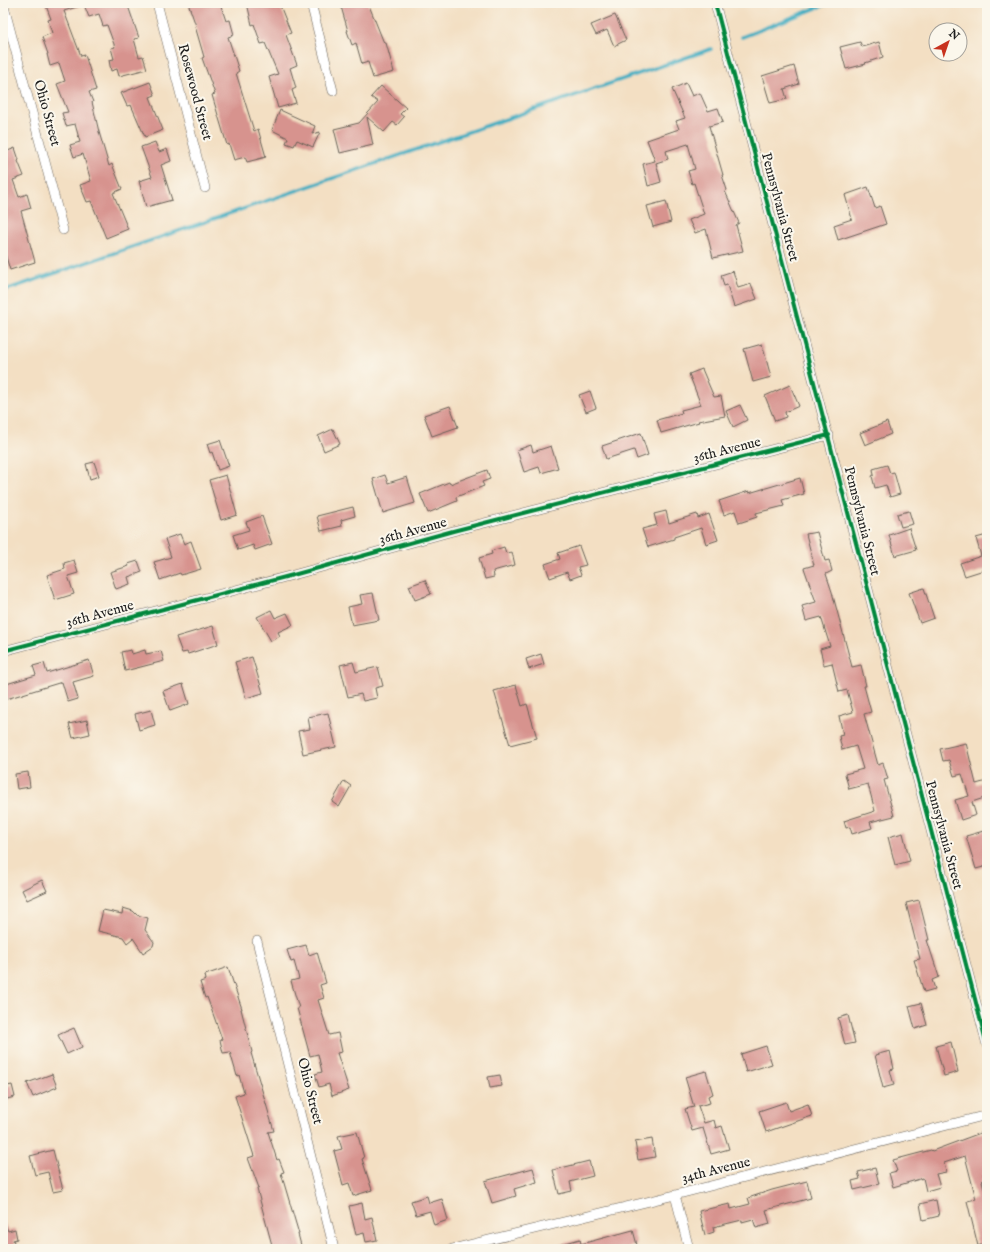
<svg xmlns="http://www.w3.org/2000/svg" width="990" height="1252" font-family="'IM FELL English',serif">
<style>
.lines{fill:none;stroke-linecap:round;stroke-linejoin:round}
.stream{stroke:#43aec2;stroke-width:3.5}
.building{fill:#d7938e}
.minor-casing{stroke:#676056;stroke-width:10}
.minor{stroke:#fff;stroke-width:9}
.cycleway-casing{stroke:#fbf7ec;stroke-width:6}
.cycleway{stroke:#00873e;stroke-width:4}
.labels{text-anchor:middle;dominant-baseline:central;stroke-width:4;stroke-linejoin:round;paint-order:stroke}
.street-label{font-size:14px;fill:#1c1c1c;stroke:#fbf7ec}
</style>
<rect width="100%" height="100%" fill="#fbf7ec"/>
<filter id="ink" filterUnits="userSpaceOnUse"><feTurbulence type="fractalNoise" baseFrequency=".025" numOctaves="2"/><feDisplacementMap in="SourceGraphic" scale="8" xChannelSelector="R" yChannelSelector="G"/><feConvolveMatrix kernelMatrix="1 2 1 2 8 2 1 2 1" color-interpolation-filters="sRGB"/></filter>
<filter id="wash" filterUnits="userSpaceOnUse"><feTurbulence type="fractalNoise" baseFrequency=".012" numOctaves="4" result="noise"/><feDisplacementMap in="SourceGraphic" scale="16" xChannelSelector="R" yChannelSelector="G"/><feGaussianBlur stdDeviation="0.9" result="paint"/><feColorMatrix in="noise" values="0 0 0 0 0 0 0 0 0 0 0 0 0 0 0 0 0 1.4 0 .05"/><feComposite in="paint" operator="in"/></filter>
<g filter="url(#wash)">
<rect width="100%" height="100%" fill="#f3dfc3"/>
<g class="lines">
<path class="stream" d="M742 37 829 3
M3 291 711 49"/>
</g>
<g id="blocks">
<path class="building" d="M45 3H82L83 5 64 11 81 56 85 55 96 90 89 92 93 102H92L99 132 109 166 112 164 122 189 113 193 128 229 106 238 91 201 87 202 80 185 91 181 83 154 74 157 70 145 80 142 75 124 66 126 62 113 68 112 57 84 65 81 59 63 50 66 47 54H48L42 37 52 33 48 20 51 19Z
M90 3H127L139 38 134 39 139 57 143 56 147 69 119 76 117 69 111 71 109 60 114 59 111 48 115 47 107 25 103 26 99 14 89 17 84 5Z
M188 3H220L226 21 230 20 234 35 228 37 239 71 236 73 254 131 258 129 266 157 247 162 245 157 234 160 229 144 227 145 212 95 215 94 202 58 204 57 195 26H196Z
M247 3H279L291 33 286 35 297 65 290 68 296 88 292 90 296 103 278 108 269 77 278 74 265 43 261 44 254 24 252 25Z
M340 3H368L384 43H386L394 72 373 78 368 62 362 64 356 43 352 45 347 31H348Z
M615 15 626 40 614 46 607 30 596 35 591 25Z
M860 42 862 47 879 42 883 57 865 63 866 64 846 69 840 47Z
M794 66 799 84 784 89 787 99 770 103 762 76Z
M150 82 155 95 150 97 163 130 145 137 131 105 127 106 121 93Z
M686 83 692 96 700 93 708 111 718 108 723 122 709 126 723 175H722L727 190 725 191 739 223 736 225 743 251 713 258 706 229 695 233 689 220 704 214 694 183 692 184 688 171 695 169 688 144 666 151 668 159 656 163 661 182 648 186 643 164 655 161 647 140 679 129 676 121 685 118 672 89Z
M381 86 406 108 400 114 404 117 397 125 393 122 384 132 367 117 373 145 340 153 334 129 359 123 378 102 371 97Z
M280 110 315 126 312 134 320 132 313 147 297 140 294 146 286 143 288 138 272 130Z
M155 142 159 152 167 149 171 161 161 165 172 200 146 207 139 181 152 177 141 147Z
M15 148 19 160 18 161 24 176 13 180 19 197 27 194 31 208 21 211 35 262 10 270 3 247V153Z
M868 187 875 208 880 206 886 224 838 240 834 225 852 219 845 195Z
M666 201 671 222 653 227 647 206Z
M733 271 738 288 751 284 757 299 734 307 727 285 724 286 721 275Z
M762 344 771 377 753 382 744 349Z
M702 369 714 397 721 396 725 416 698 421 699 422 661 433 657 420 682 413 681 410 701 405 689 374Z
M790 385 799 406 785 412 786 417 775 421 765 396Z
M590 391 596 408 586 412 579 395Z
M740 405 747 420 733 427 726 411Z
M450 406 458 427 432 436 424 415Z
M887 422 891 434 865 445 860 433Z
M333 429 340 444 324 451 318 436Z
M641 433 648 455 637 459 634 450 606 459 602 446Z
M220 440 229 466 218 470 212 452 210 453 207 444Z
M531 445 533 452 551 446 558 468 541 473 539 467 524 472 517 450Z
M94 462 99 476 90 479 86 464Z
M887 465 890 473 894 472 900 494 890 497 886 485 875 488 872 476 874 475 873 469Z
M487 470 490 479 482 482 484 486 456 497 457 501 428 513 420 494 449 482 450 484Z
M226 475 237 515 221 520 209 480Z
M385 475 388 483 407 477 415 503 383 513 373 479Z
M800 478 804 494 782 500 784 506 756 513 757 517 739 523 735 511 724 515 719 501 749 491V493Z
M353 507 355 516 341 520 342 526 321 531 317 516Z
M666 511 669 523 697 514 698 518 709 514 718 540 706 544 701 528 674 537V539L648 547 642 529 657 525 654 514Z
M909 511 913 524 901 527 897 514Z
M262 516 272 544 255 550 253 545 238 550 233 535 249 530 246 522Z
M909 528 916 550 895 556 889 535Z
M817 532 825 561 829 560 832 571 826 574 832 592 852 667 861 665 866 686H864L871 712 864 714 878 765 883 763 888 779 884 780 894 816 870 822 872 828 852 834 850 827 846 828 844 821 875 811 868 784 849 789 845 774 863 769 856 746 842 750 839 736 843 735 839 716 853 712 847 690 839 692 832 663 824 665 820 649 830 646 821 617 806 621 802 606 816 602 804 568 814 565 806 534Z
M180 534 184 544 191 541 201 569 181 575 180 573 160 580 154 562 171 557 165 539Z
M987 535V569L965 576 960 563 981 556 976 538Z
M579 546 586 565 578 567 581 575 570 579 567 572 550 578 545 564 560 559 558 553Z
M504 547 506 553 512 552 515 565 493 571 494 577 485 579 479 558 492 554 491 551Z
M74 560 78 573 68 576 74 594 55 600 47 575 65 569 64 563Z
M138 561 142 572 128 577 130 584 116 589 110 572 129 566 128 564Z
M425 580 431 594 415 600 409 586Z
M924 588 934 618 920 623 909 593Z
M373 593 379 620 352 625 348 607 362 604 360 595Z
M271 610 275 618 287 613 293 625 278 632 280 636 271 641 257 617Z
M213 626 218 644 188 654 187 652 182 653 176 637Z
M131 650 132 654 145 650 146 654 161 651 164 661 125 671 121 652Z
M541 654 544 664 529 669 526 659Z
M252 657 263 693 246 698 235 662Z
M89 660 94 676 73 682 78 699 68 702 62 682 3 700V685L36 675 33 666 44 663 47 673Z
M353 662 356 672 378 667 383 686 375 688 377 698 363 701 361 694 348 697 340 665Z
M183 684 189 704 170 711 163 691Z
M516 685 522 706 527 704 537 738 510 745 494 691Z
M151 710 155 725 139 730 135 714Z
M328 713 336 747 303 754 298 731 310 729 308 717Z
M87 720 90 734 73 738 69 724Z
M966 743 976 784 987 781V797L972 802 976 815 961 820 955 800 969 796 962 774 954 776 949 760 943 761 940 749Z
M28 772 30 787 17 789 15 774Z
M344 781 351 786 339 807 332 802Z
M987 830V866L976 869 966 836Z
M903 833 910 861 895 865 888 837Z
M42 880 47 891 27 900 22 890Z
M919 900 929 940H927L939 977 932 980 935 989 924 992 914 960 920 959 906 903Z
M123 908 133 911 137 915 148 918 145 930 154 942 153 946 143 953 133 938 127 943 123 937 98 931 103 910 122 914Z
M306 945 309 955 317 952 326 983 320 985 324 998 318 1000 329 1035 338 1033 342 1052 337 1053 349 1090 332 1096 329 1084 319 1087 315 1074 322 1072 318 1054 310 1056 297 1008H299L291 981 299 979 294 961 291 962 287 950Z
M228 967 242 1009H241L252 1052 251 1053 274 1131 268 1132 277 1160 279 1159 284 1172 281 1173 299 1234H298L302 1249H273L257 1189 259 1188 248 1158 254 1156 235 1096 244 1093 239 1075 237 1076 230 1052 223 1053 220 1040 222 1039 207 997 205 998 200 982 206 980 205 975Z
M921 1003 927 1025 915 1029 909 1006Z
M848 1015 855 1043 845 1045 838 1018Z
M74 1028 82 1047 67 1054 58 1035Z
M951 1042 958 1072 944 1076 936 1046Z
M766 1046 772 1064 746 1072 741 1054Z
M890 1051 894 1069 890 1070 894 1085 883 1088 875 1055Z
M706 1071 713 1094 708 1096 710 1103 698 1106 704 1123 714 1120 716 1128 722 1126 729 1149 711 1154 703 1128 692 1131 685 1109 694 1107 685 1077Z
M52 1074 57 1087 33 1097 27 1083Z
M500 1075 502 1086 490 1088 488 1077Z
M12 1085 15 1097 3 1100V1087Z
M786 1102 789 1111 808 1104 812 1116 766 1132 759 1111Z
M357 1132 364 1158 362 1159 372 1190 353 1196 349 1183 343 1185 334 1151 342 1149 338 1136Z
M983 1132 987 1142V1172L983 1173 985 1180 982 1181 987 1199V1234L984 1235 987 1243 978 1246 967 1201 976 1199 965 1156 944 1163 946 1172 936 1174 940 1187 926 1191 923 1178 893 1187 889 1173 897 1171 893 1160 931 1150 932 1151Z
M652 1139 655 1157 638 1160 635 1142Z
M53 1150 63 1190 53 1192 48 1172 35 1175 30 1156Z
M589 1161 593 1176 570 1182 572 1191 559 1194 553 1170Z
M533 1168 537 1182 514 1189 516 1196 492 1203 485 1181Z
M875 1168 879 1184 854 1190 852 1181 860 1179 858 1172Z
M807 1181 811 1198 766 1210 770 1224 756 1228 753 1219 742 1222V1220L713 1227 714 1232 705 1235 699 1211 730 1204 731 1209 750 1204 748 1198 772 1190Z
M427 1196 429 1203 442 1199 448 1220 434 1225 430 1211 416 1215 411 1201Z
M936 1200 939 1216 923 1220 920 1204Z
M362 1203 365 1219 372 1217 377 1240 366 1242 364 1233 356 1235 349 1206Z
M3 1220 8 1231 15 1229 17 1239 13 1240 17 1249H5L3 1246Z
M633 1230 637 1245 622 1249H556L555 1246 580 1239 581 1244Z"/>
</g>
</g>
<g filter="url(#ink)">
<use href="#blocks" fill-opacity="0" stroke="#676056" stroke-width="1"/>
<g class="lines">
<defs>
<path id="minor" d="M3 3 63 230
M157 3 205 188
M311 3 333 91
M715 3 987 1045
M3 651 293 575 453 531 829 435
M257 941 334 1249
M675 1195 689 1249
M452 1249 675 1195 987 1115"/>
</defs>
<use href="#minor" class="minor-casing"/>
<use href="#minor" class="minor"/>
<defs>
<path id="cycleway" d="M715 3 987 1045
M3 651 293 575 453 531 829 435"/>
</defs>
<use href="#cycleway" class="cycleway-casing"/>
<use href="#cycleway" class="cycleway"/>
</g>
</g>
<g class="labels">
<g class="street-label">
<text transform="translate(195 92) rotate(75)">Rosewood Street</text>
<text transform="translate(47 113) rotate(75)">Ohio Street</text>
<text transform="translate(780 207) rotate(75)">Pennsylvania Street</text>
<text transform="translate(727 450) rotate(-14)">36th Avenue</text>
<text transform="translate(862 521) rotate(76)">Pennsylvania Street</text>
<text transform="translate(413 531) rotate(-15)">36th Avenue</text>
<text transform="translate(100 614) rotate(-15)">36th Avenue</text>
<text transform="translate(944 835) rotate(75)">Pennsylvania Street</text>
<text transform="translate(310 1091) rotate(76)">Ohio Street</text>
<text transform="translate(716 1170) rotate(-14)">34th Avenue</text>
</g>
</g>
<rect width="990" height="1252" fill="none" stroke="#fbf7ec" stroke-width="16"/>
<g transform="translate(948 42) rotate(40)"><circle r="19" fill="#fbf7ec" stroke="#a29f99"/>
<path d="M0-3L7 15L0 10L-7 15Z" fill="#c8321e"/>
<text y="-6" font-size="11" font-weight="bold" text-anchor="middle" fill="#1c1c1c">N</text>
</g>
</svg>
